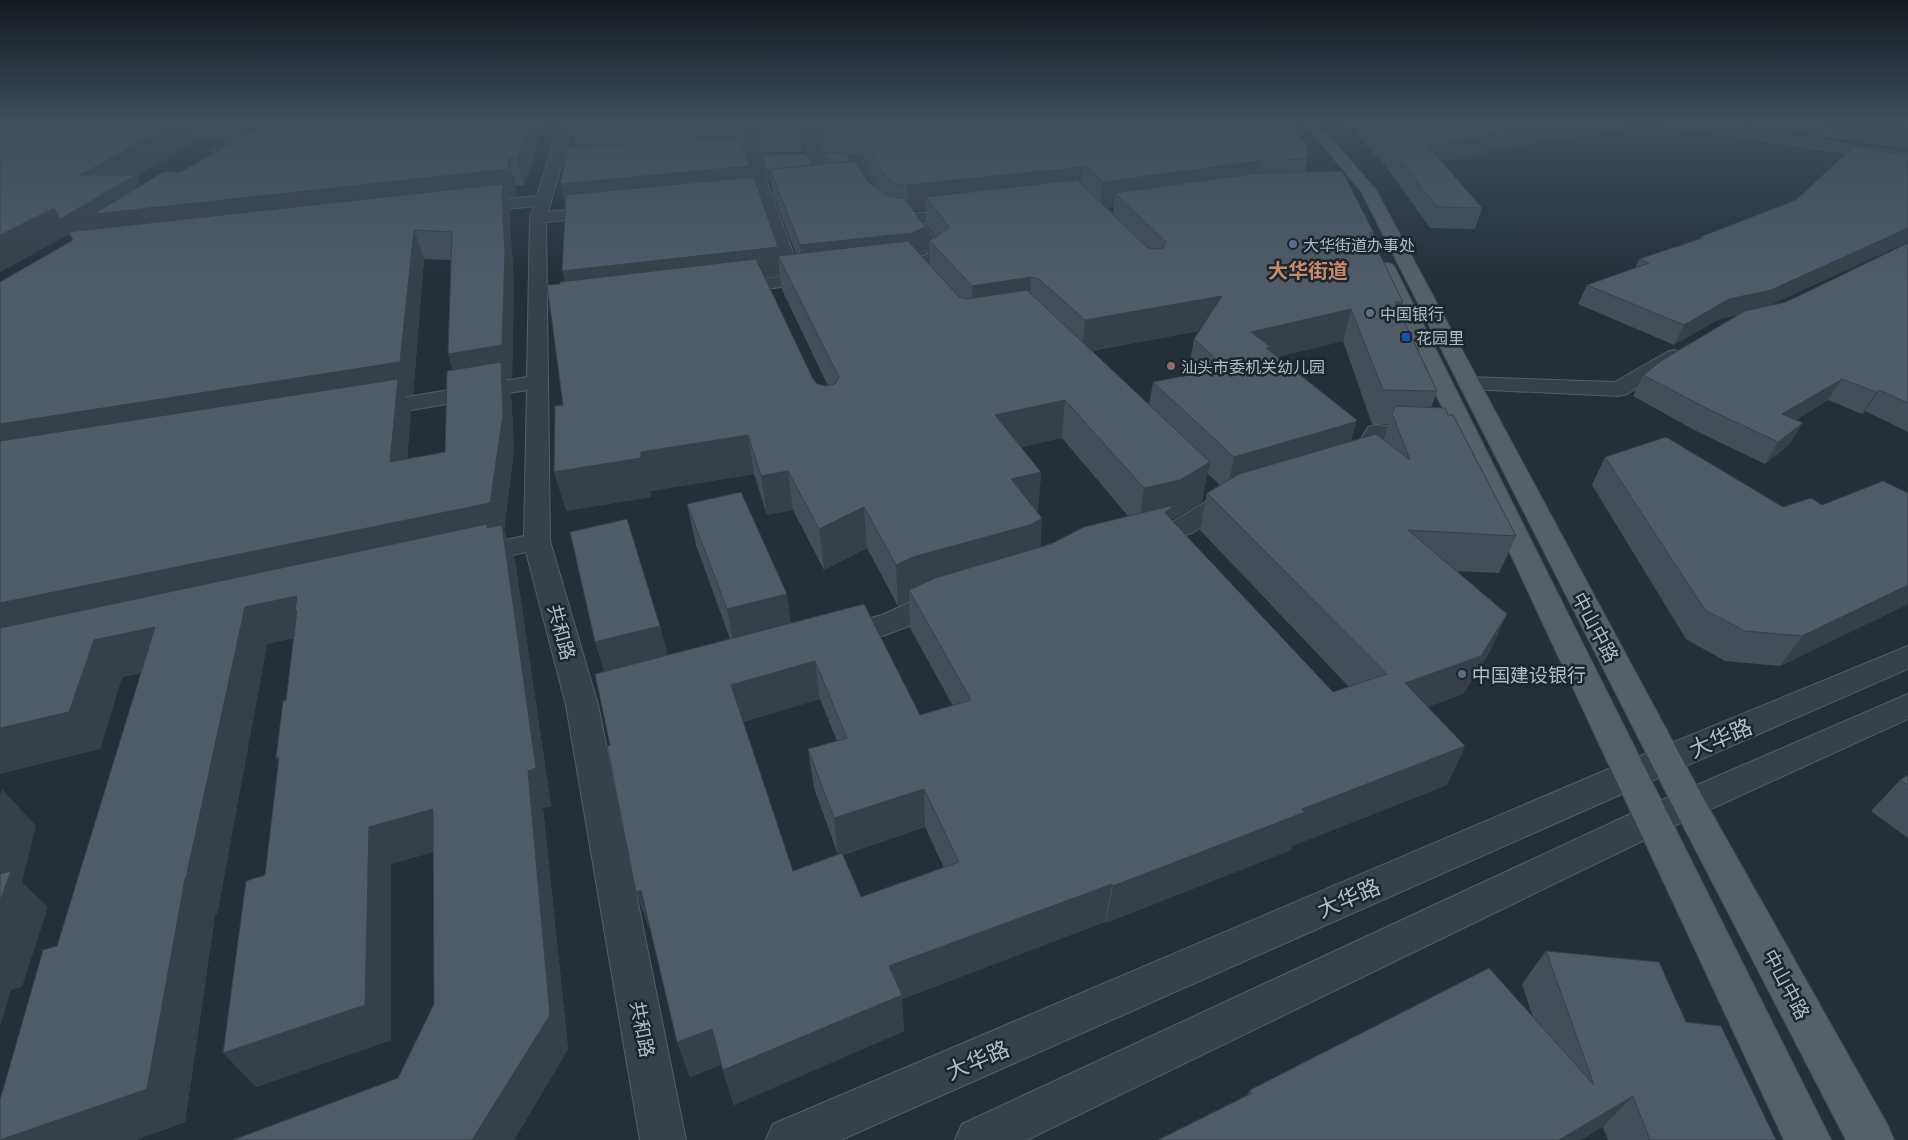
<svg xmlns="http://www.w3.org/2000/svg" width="1908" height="1140" font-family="'Exo 2','Noto Sans SC',sans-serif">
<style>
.green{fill:#293d3b}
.water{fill:#394d5e}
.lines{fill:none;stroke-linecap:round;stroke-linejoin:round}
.minor-casing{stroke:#555e66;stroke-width:2}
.major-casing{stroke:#444c55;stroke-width:2}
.minor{fill:#374149;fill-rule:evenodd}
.major{fill:#556069;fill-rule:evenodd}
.wall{fill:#444e59;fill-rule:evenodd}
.shaded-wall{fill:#374048}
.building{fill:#4f5b67;stroke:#374048;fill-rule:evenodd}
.service-dot{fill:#5c6f8a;stroke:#1d252d;stroke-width:2}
.transit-dot{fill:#1a4fb4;stroke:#1d252d;stroke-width:2}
.education-dot{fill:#8d6e63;stroke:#1d252d;stroke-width:2}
.labels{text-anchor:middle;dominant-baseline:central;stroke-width:5;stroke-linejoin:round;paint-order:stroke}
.far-poi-label{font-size:16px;fill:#b2bcc5;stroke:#1d252d;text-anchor:start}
.street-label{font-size:19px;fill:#b2bcc5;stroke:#1d252d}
.poi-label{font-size:19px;fill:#b2bcc5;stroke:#1d252d;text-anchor:start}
.far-district-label{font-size:20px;font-weight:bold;fill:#c98869;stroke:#1d252d}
.near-street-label{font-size:22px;fill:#b2bcc5;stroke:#1d252d}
</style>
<rect width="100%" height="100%" fill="#242f38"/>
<path class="green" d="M1768 122H1908V137L1784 125Z"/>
<path class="water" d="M1729 122H1768L1908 137V149Z"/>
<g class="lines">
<defs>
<path id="minor" d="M257 122H273L223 155H213L211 152 213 149Z
M560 122H574L548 212 602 206 608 208 610 211 608 214 602 216 546 222 550 541 598 705 686 1140H640L566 705 526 552 473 564 463 561 459 555 463 549 524 536 527 390 371 417 363 415 360 410 363 405 371 403 527 377 530 218 534 206 471 213 465 211 463 208 465 205 471 203 537 196Z
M754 122H768L759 155 806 154 812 122H826L821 154H858L881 197 894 211 912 214 962 208 968 210 970 213 968 216 923 223 947 256C940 266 921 273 909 270L906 266 909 262 928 254 907 223C899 223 890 222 884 218 867 209 854 178 848 161L823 162 828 174 826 177H816L808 163 760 164 801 274 818 272 824 273 827 277 824 281 818 282 729 294 722 292 720 288 722 284 783 276 744 160Z
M1664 122H1697L1908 154V162L1671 126Z
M1674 350 1681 352 1684 356 1681 360 1627 394 1619 396 1469 389 1461 388 1458 383 1461 378 1469 377 1615 382 1667 352Z
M1376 425 1430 429 1434 434 1430 439 1422 441 1384 439C1375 457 1365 475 1343 469L1340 464 1355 450 1368 427Z
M1237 490 1246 493 1250 498 1246 503 1230 508 1192 533 1144 545 1135 543 1131 537 1135 531 1174 521 1212 498Z
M944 592 954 594 958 601 954 608C923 618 861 652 831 643L826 636 831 629 882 615 915 600Z
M1908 646V669L1642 785 841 1140H766L773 1124 1618 765Z
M1908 694V719L1665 830 1027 1140H955L962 1124 1639 810Z"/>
<path id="major" d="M1303 122H1317L1376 190 1701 794 1887 1124 1894 1140H1846L1677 814 1361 191Z
M1386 263 1392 264 1395 268 1831 1140H1784L1377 268 1380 264Z"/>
</defs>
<use href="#minor" class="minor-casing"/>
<use href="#major" class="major-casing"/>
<use href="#minor" class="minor"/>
<use href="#major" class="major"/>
</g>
<path class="wall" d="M0 122H246L250 132 546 122 524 185H516L515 197 507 198 511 211 510 225 514 283 512 378 506 379 511 395 514 449 504 531 515 561 551 806 543 808 568 1049 514 1140H233L398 1078 434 1004 433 852 391 864V1040L256 1087 265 875 279 761 276 758 286 700 294 638 267 644 217 915H215L185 1122 135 1140H0L57 946 141 673 122 677 100 749 72 240 69 234 0 272ZM237 139 181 172 141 185 137 176 197 140ZM424 259 451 260 448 354 453 370 445 452 407 459 411 412 405 396 413 395Z
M753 122 746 148H743L751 177 778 247 779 256 796 254 773 194 771 181H768L763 166 761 155 813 165 826 164 825 153 831 152H823L821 128 931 127H942L940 122H1287L1307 159 1305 172 1374 233 1372 239 1403 302 1400 312 1437 391 1431 408 1448 415 1516 536 1499 573 1456 571 1507 614 1490 651 1463 694 1428 707 1465 746 1447 785 1292 846 1291 850 1106 923 1105 922 902 999 904 1031 734 1105 721 1065 690 1077 677 1042 650 929H649L610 745 605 672 595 642 660 626 667 655 730 639 696 545 687 504 791 623 920 715 953 706 910 628 909 601 898 606 867 548 824 570 793 510 767 515 754 474 650 491 651 497 566 511 560 284 565 281 566 206 574 147 570 133ZM846 153H860L879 190 868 182 850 161ZM1113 207V214L1107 208ZM926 210V224L936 238 929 240V265L921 255 925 253 914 211ZM780 276 782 290 828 386H826L817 384 813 379 764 277ZM1199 331 1194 339 1188 372 1191 375 1153 382 1149 405 1091 351ZM1343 341 1372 424H1388L1384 439 1351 441 1277 357ZM1062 438 1128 516 1040 547 1037 511H1038L1041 472 1021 447ZM1207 473 1220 485 1207 493 1200 530 1349 687 1333 692 1171 520 1202 502ZM820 699 837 741 808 749 814 788 838 855 793 871 743 722ZM925 827 944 868 861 897 843 855Z
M811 122 804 152 761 153 759 129Z
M1345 122H1627L1623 130 1483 151 1482 155 1441 161 1482 208 1475 229 1430 228 1387 168Z
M1796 200 1772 305 1786 302 1908 243V432L1865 411 1862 414 1828 400 1796 420 1789 445 1765 464 1696 431 1633 396 1643 375 1738 315 1719 319 1674 345 1578 304 1587 285 1635 268 1639 259 1698 239 1700 237Z
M1605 457 1783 507 1822 505 1908 493V604L1780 666 1725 661 1686 639 1592 485Z
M1908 775V838L1871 811 1900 780Z
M1546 951 1686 1022 1776 1140H1608L1603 1127 1247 1095 1250 1090 1533 1017 1522 984Z"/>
<path class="shaded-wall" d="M178 122H188L197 140 137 176 149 200 508 158 516 185 515 197 507 198 511 211 510 225 514 283 512 378 506 379 511 395 514 449 504 531 515 561 551 806 543 808 568 1049 514 1140H472L491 541 0 646V603L490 503 459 387 448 354 502 198 76 246 60 219 80 175Z
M238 122H246L251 135 245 139Z
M531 122H546L524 185 517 158Z
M743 122H753L746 148 742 124Z
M803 122H811L804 152 802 128Z
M1562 122H1627L1623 130 1483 151 1482 155 1423 164 1428 146 1482 134Z
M1258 161 1253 187 1115 193 1113 207 1101 209 1103 182Z
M749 166 752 190 566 208 560 184Z
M1082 167 1080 193 926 197V210L908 212 907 185Z
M770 169 771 181H768L767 170Z
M54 208 69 234 0 272V235Z
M925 227V253L912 259 802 272 800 245Z
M1908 228V242L1760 310 1719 319 1674 345 1684 325 1729 299Z
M414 230 424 259 413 395 405 396 411 412 404 497 0 463V424Z
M778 247 780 260 778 256 780 276 570 300 562 271Z
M1031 277 1030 307 972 317V286Z
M1222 296 1216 328 1082 352 1085 320Z
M1351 309 1343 341 1268 359 1251 332Z
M1842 379 1828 400 1769 436 1782 414Z
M1879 390 1865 411 1862 414 1876 392Z
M1065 400 1062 438 994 453 995 415Z
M1357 420 1347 454 1227 492 1234 457Z
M1803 423 1789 445 1765 464 1778 442Z
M748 435 754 474 650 491 651 497 566 511 554 472 641 452Z
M1210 462 1202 502 1173 519 1138 528 1144 488Z
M788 471 793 510 767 515 761 476Z
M1041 472 1038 511 1009 518 1011 479Z
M864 507 867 548 824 570 819 529Z
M1042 518 1040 559 909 590V601L898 606 896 565 913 557Z
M1908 585V604L1780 666 1802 636Z
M787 594 793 636 735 651 727 609Z
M297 596 308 635 267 644 217 915H215L185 1122 135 1140H1L245 607Z
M1507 614 1490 651 1463 694 1389 721 1405 683Z
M660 626 671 668 608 684 595 642Z
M155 627 180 664 122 677 100 749 0 774V728L94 640Z
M815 661 820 699 739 723 731 685Z
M1465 746 1447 785 1292 846 1291 850 1106 923 1113 886 1302 809Z
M2 789 36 826 22 882 48 907 22 987 11 990 0 1027V796Z
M924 789 925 827 838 856 834 818Z
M433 809 453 846 391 864V1040L256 1087 223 1053 369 827Z
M1112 884 1105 922 902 999 904 1031 734 1105 723 1070 889 966Z
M641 890 654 927 649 929 636 892Z
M712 1029 723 1064 690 1077 677 1042Z
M1633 1096 1603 1127 1581 1140H1559Z"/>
<path class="building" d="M0 122H178L80 175H136L60 219 54 208 0 235Z
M267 122H531L517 158H508V169L94 214 163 172H181Z
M573 122H743L742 124 570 133Z
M760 122H803L802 128 759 129Z
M822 122H930L931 127H943L946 124V122H1287L1308 147 1307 159 1258 161 1103 182 1090 169 1082 167 907 185 896 184 884 174 858 128H821Z
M1365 122H1562L1482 134 1488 136 1428 146 1482 208 1437 207 1392 149Z
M740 138 749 166 560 184 568 147Z
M1853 147 1908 155V228L1771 290 1729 299 1684 325 1587 285 1649 263 1639 259 1703 238 1700 237 1796 200Z
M846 152 850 161 829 163 825 153Z
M806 154 813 165 767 170 761 155Z
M855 161 868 182 887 195 905 199 925 227 912 233 800 245 770 169Z
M1342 171 1374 233 1369 232 1403 302H1395L1437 391 1383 390 1351 309 1251 332 1271 347 1266 348 1357 420 1355 422 1234 457 1153 382 1226 368 1194 339 1222 296 1085 320 1039 279 1031 277 972 286 929 240 935 238 949 227 926 197 1077 180 1148 248 1156 249 1163 248 1166 242 1115 193 1258 173Z
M754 177 778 247 562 271 566 195Z
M503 184 502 197 505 253 502 345 448 354 452 232 414 230 400 362 0 424V282L73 240 68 232Z
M908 241 959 297 967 299 1027 290 1210 462 1180 480 1144 488 1065 400 995 415 1041 472 1011 479 1042 518 1030 525 913 557 896 565 864 507 819 529 788 471 761 476 748 435 641 452V458L554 472 555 406 563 405 547 285 560 284V282L756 259 813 379 817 384 826 386 835 384 839 377 778 256Z
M1908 243V403L1879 390 1876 392 1842 379 1782 414 1803 423 1778 442 1708 409 1643 375 1664 359 1745 311 1786 302Z
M501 362 503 415 490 503 0 603V441L398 379 390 462 445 452 447 371Z
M1396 406 1445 408 1448 415H1453L1516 536 1408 530 1507 614 1481 656 1405 683 1465 746 1302 809 1305 812 1113 886 1112 884 889 966 902 995 723 1070 712 1029 677 1042 641 890 636 892 607 746 610 745 595 674 864 604 920 715 971 700 909 590 935 578 1051 544 1084 527 1174 505 1165 513 1333 692 1387 674 1207 493 1239 474 1376 434 1410 460 1392 413ZM815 661 847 738 808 749 834 818 924 789 959 862 861 897 842 853 793 871 731 685Z
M1666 437 1783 507 1811 498 1822 505 1883 481 1908 493V585L1802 636 1745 631 1705 610 1605 457Z
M741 492 787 594 727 609 687 504Z
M627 519 660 626 595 642 570 532Z
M487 524V528L502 525 536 768 528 771 550 1015 472 1140H233L398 1078 434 1004 433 809 369 827 365 1005 223 1053 246 881 265 875 279 757 276 758 283 701 286 700 297 610H295L297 596 245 607 186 878 185 879 147 1089 0 1140V1100L43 950 57 946 155 627 94 640 69 712 0 728V628Z
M1908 775V785L1900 780Z
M11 871 0 901V874Z
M1546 951 1659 962 1686 1022 1721 1026 1776 1140H1650L1633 1096 1559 1140H1158L1252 1093 1250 1090 1489 968 1594 1085Z"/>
<linearGradient id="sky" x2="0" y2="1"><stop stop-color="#141a1f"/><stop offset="0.43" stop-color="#3f4d5e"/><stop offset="1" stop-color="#3f4d5e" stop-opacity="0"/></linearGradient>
<rect width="1908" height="282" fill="url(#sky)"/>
<g class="service-dot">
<circle cx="1293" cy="244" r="5"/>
<circle cx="1370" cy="313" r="5"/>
<circle cx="1462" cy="674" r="5"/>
</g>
<rect class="transit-dot" x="1401" y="332" width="10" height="10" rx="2.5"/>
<circle class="education-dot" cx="1171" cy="366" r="5"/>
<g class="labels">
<g class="far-poi-label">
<text x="1303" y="244">大华街道办事处</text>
<text x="1380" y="313">中国银行</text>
<text x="1416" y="337">花园里</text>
<text x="1181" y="366">汕头市委机关幼儿园</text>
</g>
<g class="street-label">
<text transform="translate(1596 627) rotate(62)">中山中路</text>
<text transform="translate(562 632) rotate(75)">共和路</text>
<text transform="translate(1787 984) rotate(62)">中山中路</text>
<text transform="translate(643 1029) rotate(79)">共和路</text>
</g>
<g class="poi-label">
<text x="1472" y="674">中国建设银行</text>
</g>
<g class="far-district-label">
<text x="1308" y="270">大华街道</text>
</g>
<g class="near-street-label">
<text transform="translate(1720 737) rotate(-23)">大华路</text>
<text transform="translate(1348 897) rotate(-23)">大华路</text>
<text transform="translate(977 1059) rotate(-23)">大华路</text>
</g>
</g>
</svg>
